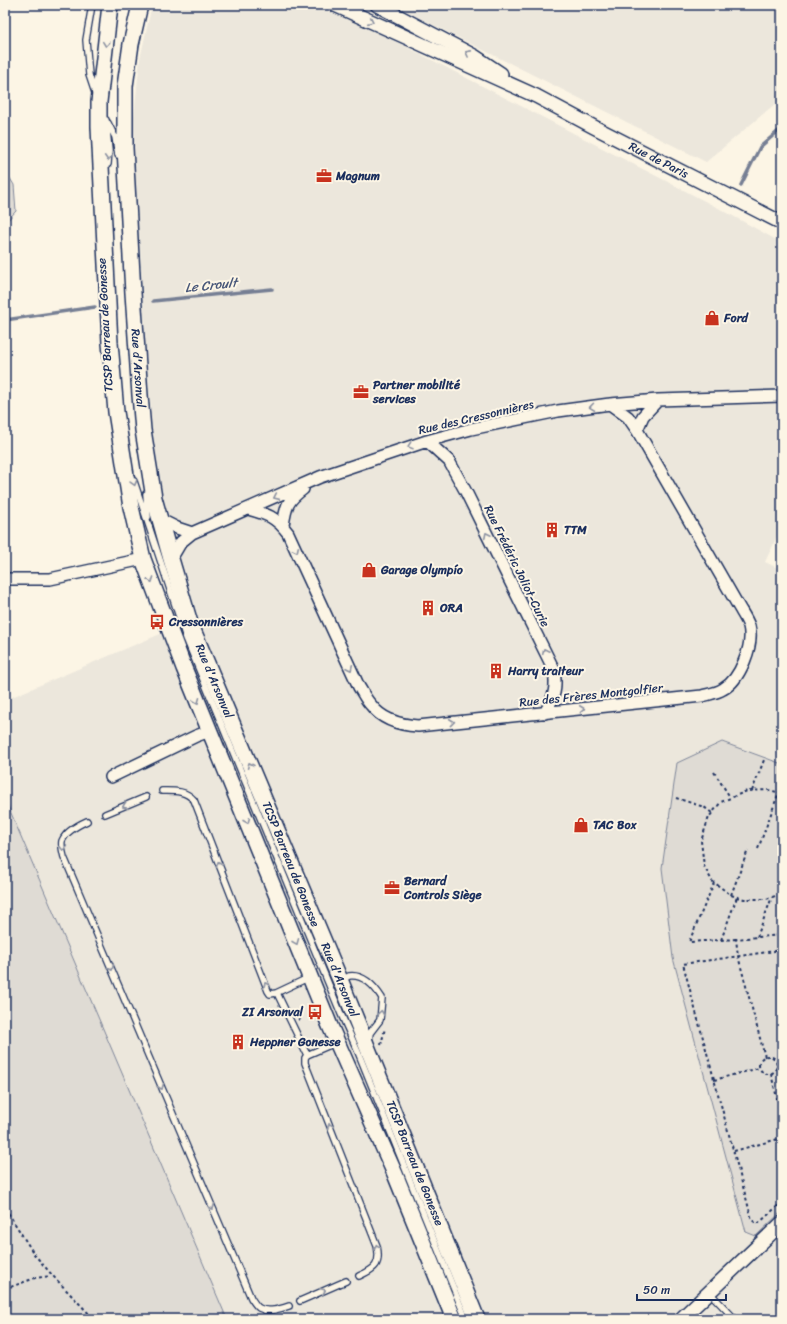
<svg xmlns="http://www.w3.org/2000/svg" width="787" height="1324" font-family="Sriracha,sans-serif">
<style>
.built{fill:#ece7dc}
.green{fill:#dfdbd4;stroke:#7d8599}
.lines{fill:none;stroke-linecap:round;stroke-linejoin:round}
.stream{stroke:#767f94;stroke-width:3.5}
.service-casing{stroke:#1b2f5e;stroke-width:8}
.minor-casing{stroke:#1b2f5e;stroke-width:14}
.tertiary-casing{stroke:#1b2f5e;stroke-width:16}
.secondary-casing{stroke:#1b2f5e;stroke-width:18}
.path{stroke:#1b2f5e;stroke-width:2;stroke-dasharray:3 3;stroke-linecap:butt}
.service{stroke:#fcf5e5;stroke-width:5.5}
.minor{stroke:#fcf5e5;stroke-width:11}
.tertiary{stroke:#fcf5e5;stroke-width:13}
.secondary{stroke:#fcf5e5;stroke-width:15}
.oneway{stroke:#8c92a2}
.labels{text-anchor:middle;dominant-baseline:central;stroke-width:4;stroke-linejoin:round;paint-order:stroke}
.street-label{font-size:12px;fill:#1b2f5e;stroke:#fcf5e5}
.poi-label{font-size:12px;font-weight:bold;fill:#1b2f5e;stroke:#fcf5e5;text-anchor:start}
.water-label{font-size:13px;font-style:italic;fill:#485779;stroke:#fcf5e5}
</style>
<rect width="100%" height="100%" fill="#fcf5e5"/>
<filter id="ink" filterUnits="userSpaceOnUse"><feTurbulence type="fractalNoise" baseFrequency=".025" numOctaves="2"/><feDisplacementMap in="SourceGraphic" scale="8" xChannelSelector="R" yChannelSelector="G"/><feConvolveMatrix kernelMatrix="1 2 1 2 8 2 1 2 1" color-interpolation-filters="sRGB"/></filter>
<g filter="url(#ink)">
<path class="built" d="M152 5H315L395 41 722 210 782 243V526L765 562 782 570V764L722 742 756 1236 782 1211V1319H227L5 799V700L198 618 162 493 151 424 132 163 134 116 140 59Z
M394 5H782V98L706 162Z"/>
<path class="green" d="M5 170 14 185 16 211 5 223Z
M722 742 782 764V1211L756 1236 746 1232 673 958 662 868 677 763Z
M5 799 206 1270 227 1319H5Z"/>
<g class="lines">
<path class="stream" d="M741 185 760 147 782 128
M153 301 272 289
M5 320 95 307"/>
<defs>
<path id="service" d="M92 5 86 40 89 75 95 93
M106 120 109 151 108 164
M108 123 115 137 118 155
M134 481 186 638 341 1014 358 1052 466 1319
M146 494 148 517
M162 791C174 791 185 790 194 800L268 991 270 994 276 993 310 977
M105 814 146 797
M87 821C78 825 66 831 62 841 61 846 63 853 64 857L251 1298C253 1301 256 1306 259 1308 268 1313 280 1309 289 1306
M341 981C343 980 347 977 349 976 364 974 375 987 382 998L380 1020 370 1033 369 1040
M277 993 307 1055
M337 1042 307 1055 305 1058V1063L377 1246C381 1265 375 1269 359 1276
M709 1292 735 1319
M300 1301 346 1281"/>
<path id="minor" d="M610 404 628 417 637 430
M427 441 449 461 466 492 554 670C557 689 554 697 545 713
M248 509C267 514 276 517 288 533L359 687C363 693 366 700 371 705 382 720 401 725 418 726L702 696C709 694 717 693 723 689 740 680 754 645 749 626 747 620 743 614 740 609L637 430 643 416 658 400
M161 520 177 528 192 533
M283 525C286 506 287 501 303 489
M171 559 181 542 192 533 320 477 427 441 471 429 558 411 610 404 658 400 782 396
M5 579H50L143 559
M111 777 196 736 210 731"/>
<g id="tertiary">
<path id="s1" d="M335 5 536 96 594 127 782 223"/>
<path d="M377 5 474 56 501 74"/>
<path d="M681 1319 782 1223"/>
</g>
<g id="secondary">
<path d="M110 5 99 102V127L110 343 116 412 131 507 143 559 184 668 330 1026 395 1174 454 1319"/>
<path id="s2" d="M140 5 131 44 125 86V148L133 293 140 395 143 430 154 498 171 559 190 623 341 982 477 1319"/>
</g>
</defs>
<use href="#service" class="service-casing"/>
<use href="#minor" class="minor-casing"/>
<use href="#tertiary" class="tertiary-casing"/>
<use href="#secondary" class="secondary-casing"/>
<path class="path" d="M714 772 730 797
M752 791 764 760
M782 793 768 790 747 791 721 802 709 817 701 841 704 866 712 881 731 895 744 899H766L782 894
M676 798 704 807 712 813
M758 849 779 792
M714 883 689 942 736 939
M731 895 748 850
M757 937 772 897
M721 940 737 897
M782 950 683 964 752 1220 756 1223H759L782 1202
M298 1020 303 1018
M381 1045 385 1028
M759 1065a9 9 0 1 1 18 0a9 9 0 1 1-18 0Z
M765 1057 738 956 736 939 782 935
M777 1064 782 1063
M771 1074 782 1118
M714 1080 759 1068
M734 1151 782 1138
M5 1208 34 1254 52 1275 94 1319
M5 1289 35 1278 51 1276"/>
<use href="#service" class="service"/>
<use href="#minor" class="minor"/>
<use href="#tertiary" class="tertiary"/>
<use href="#secondary" class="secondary"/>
</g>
<defs><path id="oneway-chevron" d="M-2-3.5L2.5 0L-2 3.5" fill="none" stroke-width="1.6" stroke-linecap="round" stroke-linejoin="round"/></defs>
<g class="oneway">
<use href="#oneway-chevron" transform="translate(371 21) rotate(24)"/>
<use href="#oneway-chevron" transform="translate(106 44) rotate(96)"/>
<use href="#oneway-chevron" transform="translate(468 53) rotate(-152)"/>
<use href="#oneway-chevron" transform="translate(108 158) rotate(93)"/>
<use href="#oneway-chevron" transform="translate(592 407) rotate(172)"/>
<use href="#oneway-chevron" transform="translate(410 446) rotate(161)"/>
<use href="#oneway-chevron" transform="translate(134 483) rotate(74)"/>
<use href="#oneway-chevron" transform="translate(276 497) rotate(156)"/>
<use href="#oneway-chevron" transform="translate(487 535) rotate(-116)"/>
<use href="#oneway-chevron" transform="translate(296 550) rotate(65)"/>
<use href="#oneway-chevron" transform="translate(151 580) rotate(70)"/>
<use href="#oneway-chevron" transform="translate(545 651) rotate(-116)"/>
<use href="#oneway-chevron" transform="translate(350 668) rotate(65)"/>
<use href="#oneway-chevron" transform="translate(197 701) rotate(68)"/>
<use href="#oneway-chevron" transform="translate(582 709) rotate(-6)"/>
<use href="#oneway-chevron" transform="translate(452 722) rotate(-6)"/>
<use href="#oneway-chevron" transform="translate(250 765) rotate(-113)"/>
<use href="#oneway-chevron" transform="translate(125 806) rotate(158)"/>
<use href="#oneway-chevron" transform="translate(247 821) rotate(68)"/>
<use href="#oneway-chevron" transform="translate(63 848) rotate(89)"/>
<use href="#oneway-chevron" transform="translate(219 864) rotate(-111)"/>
<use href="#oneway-chevron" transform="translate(296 942) rotate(68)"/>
<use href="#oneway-chevron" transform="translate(111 968) rotate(67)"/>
<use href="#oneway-chevron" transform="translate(266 985) rotate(-113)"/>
<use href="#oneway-chevron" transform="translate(381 1013) rotate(-81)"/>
<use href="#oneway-chevron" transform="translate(161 1087) rotate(67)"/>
<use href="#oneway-chevron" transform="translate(330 1126) rotate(-111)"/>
<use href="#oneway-chevron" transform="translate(212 1207) rotate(67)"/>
<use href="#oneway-chevron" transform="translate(377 1247) rotate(-107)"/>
<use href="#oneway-chevron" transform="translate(323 1291) rotate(-23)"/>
</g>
</g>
<defs>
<symbol id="office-bare" viewBox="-9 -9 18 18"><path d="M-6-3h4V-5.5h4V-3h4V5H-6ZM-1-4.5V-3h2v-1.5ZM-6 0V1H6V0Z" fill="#c8321e" stroke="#fcf5e5" stroke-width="2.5" paint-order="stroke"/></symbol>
<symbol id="shop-bare" viewBox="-9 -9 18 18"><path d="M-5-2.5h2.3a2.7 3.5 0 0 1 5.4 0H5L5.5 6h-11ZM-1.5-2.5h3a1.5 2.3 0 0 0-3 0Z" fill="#c8321e" stroke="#fcf5e5" stroke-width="2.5" paint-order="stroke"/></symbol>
<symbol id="building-bare" viewBox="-9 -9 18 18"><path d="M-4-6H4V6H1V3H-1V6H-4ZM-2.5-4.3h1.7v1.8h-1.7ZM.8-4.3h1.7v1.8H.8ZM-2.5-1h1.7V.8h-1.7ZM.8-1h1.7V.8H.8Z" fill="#c8321e" stroke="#fcf5e5" stroke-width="2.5" paint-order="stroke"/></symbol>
<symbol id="bus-bare" viewBox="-9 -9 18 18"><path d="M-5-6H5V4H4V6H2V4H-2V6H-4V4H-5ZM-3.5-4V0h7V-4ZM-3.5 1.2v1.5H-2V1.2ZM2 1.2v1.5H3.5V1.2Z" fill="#c8321e" stroke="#fcf5e5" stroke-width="2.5" paint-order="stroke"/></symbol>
</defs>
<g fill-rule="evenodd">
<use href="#office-bare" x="313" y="165" width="22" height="22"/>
<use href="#shop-bare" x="701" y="307" width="22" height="22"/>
<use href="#office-bare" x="350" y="381" width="22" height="22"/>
<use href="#building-bare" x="541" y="519" width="22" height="22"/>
<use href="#shop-bare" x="358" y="559" width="22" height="22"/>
<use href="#building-bare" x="417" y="597" width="22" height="22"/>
<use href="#bus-bare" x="146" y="611" width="22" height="22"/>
<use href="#building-bare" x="485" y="660" width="22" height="22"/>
<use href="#shop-bare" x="570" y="814" width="22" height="22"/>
<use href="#office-bare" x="381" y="877" width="22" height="22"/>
<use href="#bus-bare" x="304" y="1001" width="22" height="22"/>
<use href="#building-bare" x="227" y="1031" width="22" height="22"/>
</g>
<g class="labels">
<g class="street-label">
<text stroke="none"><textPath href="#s1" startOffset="359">Rue de Paris</textPath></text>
<text transform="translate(105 325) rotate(-93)">TCSP Barreau de Gonesse</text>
<text stroke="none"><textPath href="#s2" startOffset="365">Rue d'Arsonval</textPath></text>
<text transform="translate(476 417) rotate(-13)">Rue des Cressonnières</text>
<text transform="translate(517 566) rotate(64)">Rue Frédéric Joliot-Curie</text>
<text stroke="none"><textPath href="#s2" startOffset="689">Rue d'Arsonval</textPath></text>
<text transform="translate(591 695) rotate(-6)">Rue des Frères Montgolfier</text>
<text transform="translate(291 864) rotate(68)">TCSP Barreau de Gonesse</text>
<text stroke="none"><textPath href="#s2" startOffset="1013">Rue d'Arsonval</textPath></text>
<text transform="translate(415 1163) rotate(68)">TCSP Barreau de Gonesse</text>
</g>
<g class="poi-label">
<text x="336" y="176">Magnum</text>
<text x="724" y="318">Ford</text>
<text x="373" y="385">Partner mobilité<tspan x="373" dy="14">services</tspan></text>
<text x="564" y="530">TTM</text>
<text x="381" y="570">Garage Olympío</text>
<text x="440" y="608">ORA</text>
<text x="169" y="622">Cressonnières</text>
<text x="508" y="671">Harry traiteur</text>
<text x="593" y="825">TAC Box</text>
<text x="404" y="881">Bernard<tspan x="404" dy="14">Controls Siège</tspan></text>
<text x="303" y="1012" text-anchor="end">ZI Arsonval</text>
<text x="250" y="1042">Heppner Gonesse</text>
</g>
<g class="water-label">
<text transform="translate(211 285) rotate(-6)">Le Croult</text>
</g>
</g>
<rect width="787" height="1324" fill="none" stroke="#fcf5e5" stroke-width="20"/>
<rect x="10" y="10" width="767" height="1304" fill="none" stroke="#1b2f5e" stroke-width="1.5" filter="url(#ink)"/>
<path d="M637 1294v6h89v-6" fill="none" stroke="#1b2f5e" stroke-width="2"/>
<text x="643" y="1294" font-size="12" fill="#1b2f5e" stroke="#fcf5e5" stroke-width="3" paint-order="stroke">50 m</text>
</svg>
